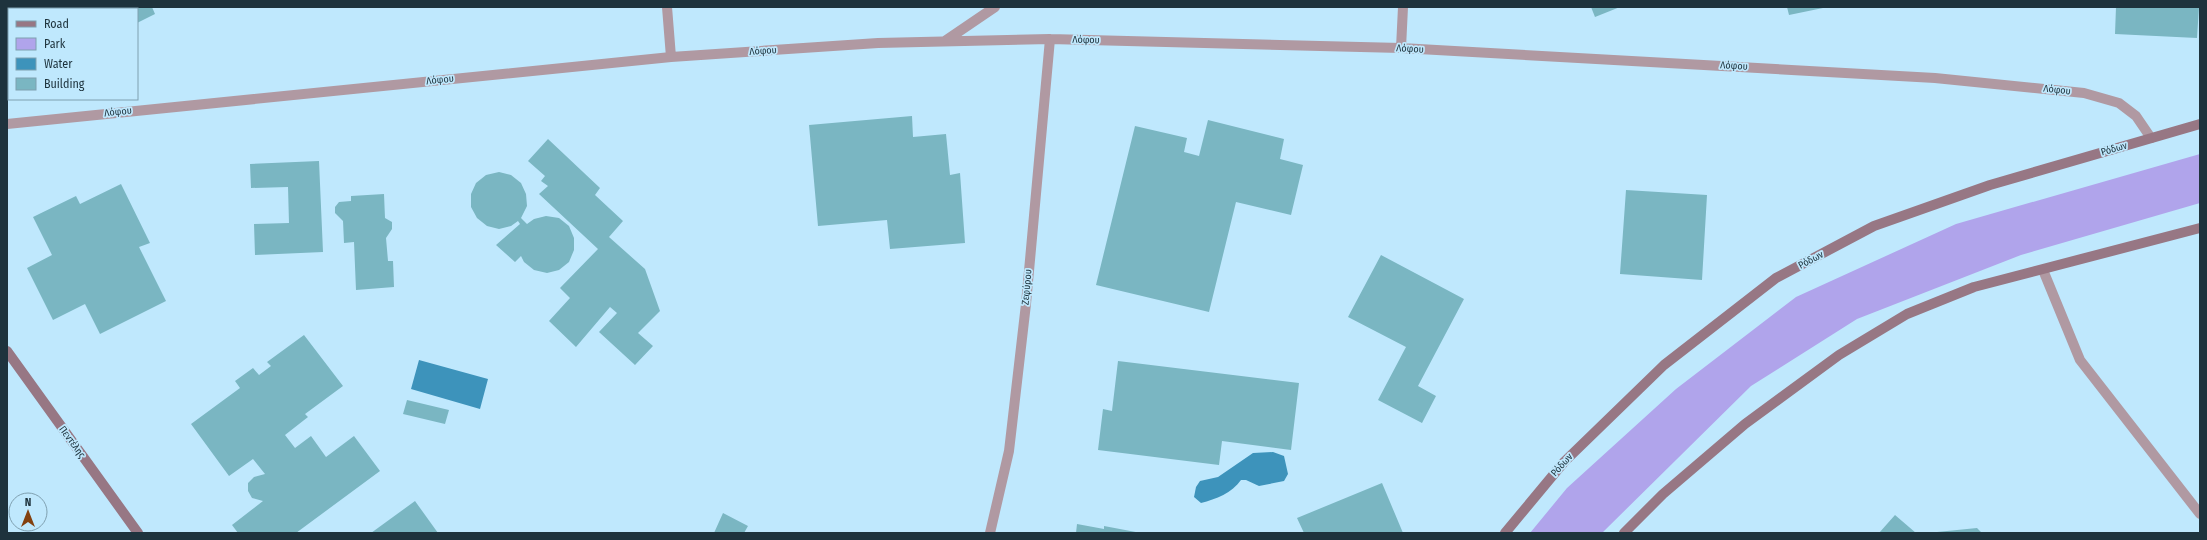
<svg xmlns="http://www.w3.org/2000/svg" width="2207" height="540" font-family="'Fira Sans Condensed',sans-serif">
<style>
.green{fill:#b0a4eb}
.water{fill:#3d93bb}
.building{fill:#7ab6c2}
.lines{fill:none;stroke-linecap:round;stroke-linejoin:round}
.street{stroke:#b099a2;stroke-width:10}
.secondary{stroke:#977784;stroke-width:10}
.labels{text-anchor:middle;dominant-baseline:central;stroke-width:3.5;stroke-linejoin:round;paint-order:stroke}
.street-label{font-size:10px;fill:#1e333d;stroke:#bfe8fd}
</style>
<rect width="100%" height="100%" fill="#bfe8fd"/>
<path class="green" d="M2200 154V203L2021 255 1857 319 1751 386 1602 533H1530L1567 488 1676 389 1796 297 1956 224Z"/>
<path class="water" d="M419 360 488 379 480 409 411 389Z
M1273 452 1284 456 1288 474 1284 481 1259 486 1246 480H1241C1232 493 1216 499 1201 503L1194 497 1196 487 1200 481 1218 477 1253 453Z"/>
<path class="building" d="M52 7H96L97 9H53Z
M112 7H152L155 14 137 23V9H108Z
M1591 7H1620L1595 17Z
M1787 7H1823V8L1789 15Z
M2116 7H2199L2197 38 2115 34Z
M912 116 913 137 946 134 950 175 960 173 965 243 890 249 887 220 818 226 809 125Z
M1208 120 1284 139 1280 159 1303 165 1291 215 1236 202 1209 312 1096 285 1135 126 1187 138 1184 152 1199 156Z
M548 139 600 188 595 195 623 221 609 237 645 269 660 311 638 333 653 346 635 365 599 332 617 313 610 307 576 347 549 321 570 298 560 288 598 249 539 194 548 186 541 181 545 176 528 161Z
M319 161 323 252 255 255 254 224 289 223 288 187 251 188 250 164Z
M499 172 511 175 521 183 526 194 527 206 521 218 527 224 534 219 546 216 559 218 569 226 574 238V250L569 262 559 270 547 273 534 270 524 262 521 256 515 262 496 245 520 224 518 221 511 226 499 229 487 226 477 218 471 207V194L476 183 486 175Z
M121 184 150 243 139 247 166 301 100 334 85 304 53 320 27 268 52 255 33 217 76 196 80 204Z
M1626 190 1707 195 1702 280 1620 274Z
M384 194 385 218 392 222V229L386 238 388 261H393L394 287 356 290 354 242 344 243 343 221 335 213V207L339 202 351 201V196Z
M1381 255 1464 299 1418 386 1436 396 1422 423 1378 400 1406 347 1348 317Z
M304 335 343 386 305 414 308 417 285 435 295 448 311 436 326 457 354 436 380 471 296 533H238L232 525 263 501 252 498 248 491V483L254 477 265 474 253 459 229 476 191 424 240 388 235 381 253 368 259 375 271 366 267 362Z
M1118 361 1299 383 1291 450 1222 441 1219 465 1098 450 1103 409 1112 411Z
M407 400 449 410 445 424 403 414Z
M1382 483 1403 533H1304L1297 518Z
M415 501 438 533H371Z
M723 513 748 526 744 533H714Z
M1895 515 1916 533H1879Z
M1077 524 1104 529V526L1141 533H1076Z
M1977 528 1982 533H1937V532Z"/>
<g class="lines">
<path class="street" d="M667 7 671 57
M945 41 995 7
M1401 48 1403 7
M7 124 671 57 878 43 1050 39 1401 48 1935 78 2084 93 2119 103 2136 116 2151 138
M2043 270 2080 360 2200 514
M990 533 1009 451 1026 304 1050 39"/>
<path class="secondary" d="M7 351 138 533
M1505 533 1564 462 1664 365 1776 278 1874 226 1990 185 2200 124
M1624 533 1663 494 1745 424 1839 355 1907 314 1974 287 2200 228"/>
</g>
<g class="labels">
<g class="street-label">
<text transform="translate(1086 40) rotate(1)">Λόφου</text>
<text transform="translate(1410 49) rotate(3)">Λόφου</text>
<text transform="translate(763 51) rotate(-4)">Λόφου</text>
<text transform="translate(1734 66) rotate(3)">Λόφου</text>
<text transform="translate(440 80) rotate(-6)">Λόφου</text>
<text transform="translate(2057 90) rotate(6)">Λόφου</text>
<text transform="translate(118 112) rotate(-6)">Λόφου</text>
<text transform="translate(2114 149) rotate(-16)">Ρόδων</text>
<text transform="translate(1811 260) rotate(-28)">Ρόδων</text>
<text transform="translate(1027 287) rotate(-85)">Ζεφύρου</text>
<text transform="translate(72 442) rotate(54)">Πεντέλης</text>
<text transform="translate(1562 465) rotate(-48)">Ρόδων</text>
</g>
</g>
<rect width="2207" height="540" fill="none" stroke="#1e333d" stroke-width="16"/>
<rect x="8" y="8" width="130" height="92" fill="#bfe8fd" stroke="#7fa0b0"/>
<rect x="16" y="21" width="20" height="6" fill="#977784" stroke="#7fa0b0"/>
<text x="44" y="28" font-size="12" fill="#1e333d">Road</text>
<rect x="16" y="38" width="20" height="12" fill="#b0a4eb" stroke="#7fa0b0"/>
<text x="44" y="48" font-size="12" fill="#1e333d">Park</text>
<rect x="16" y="58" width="20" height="12" fill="#3d93bb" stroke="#7fa0b0"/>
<text x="44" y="68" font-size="12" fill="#1e333d">Water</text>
<rect x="16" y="78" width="20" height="12" fill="#7ab6c2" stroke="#7fa0b0"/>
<text x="44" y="88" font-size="12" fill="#1e333d">Building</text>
<g transform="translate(28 512)"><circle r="19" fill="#bfe8fd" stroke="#7fa0b0"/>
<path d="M0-3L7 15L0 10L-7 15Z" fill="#834110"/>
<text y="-6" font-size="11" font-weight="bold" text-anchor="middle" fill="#1e333d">N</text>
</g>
</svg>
